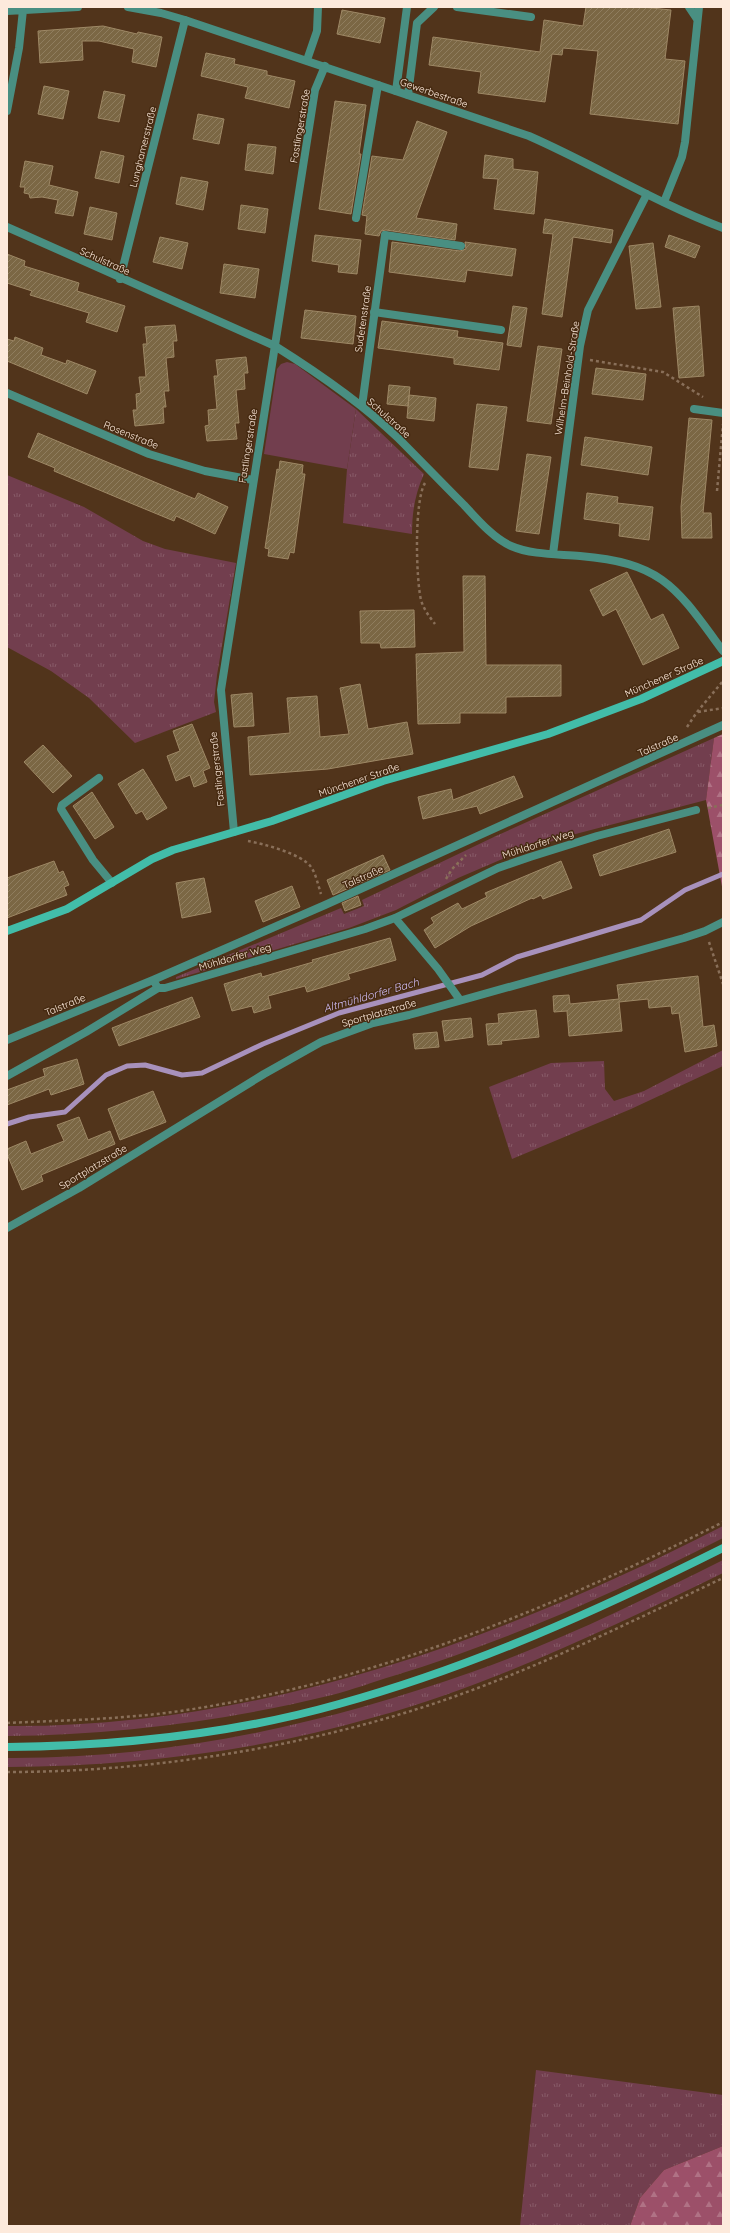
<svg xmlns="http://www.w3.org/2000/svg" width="730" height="2233" font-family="Quicksand,sans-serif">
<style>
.grass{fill:url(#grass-tufts)}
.forest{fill:url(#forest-firs)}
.park{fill:#723e4e}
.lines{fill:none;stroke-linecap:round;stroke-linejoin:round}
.stream{stroke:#a891bc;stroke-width:5}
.building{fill:url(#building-hatch);stroke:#9e8865}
.path{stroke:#896f59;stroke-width:2.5;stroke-dasharray:3 3;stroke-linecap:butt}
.lane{stroke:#498f82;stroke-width:8}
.street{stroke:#498f82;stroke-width:8}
.secondary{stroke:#42bda9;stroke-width:8}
.labels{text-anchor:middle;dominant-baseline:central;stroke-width:3;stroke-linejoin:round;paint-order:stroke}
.street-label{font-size:10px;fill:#fdeadc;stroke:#462a11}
.water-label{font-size:11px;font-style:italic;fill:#d0bdf5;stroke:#462a11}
</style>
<defs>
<pattern id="grass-tufts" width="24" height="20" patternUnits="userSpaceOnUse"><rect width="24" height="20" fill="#723e4e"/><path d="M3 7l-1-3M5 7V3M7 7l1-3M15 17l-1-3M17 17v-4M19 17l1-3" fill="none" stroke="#875a67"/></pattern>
<pattern id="forest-firs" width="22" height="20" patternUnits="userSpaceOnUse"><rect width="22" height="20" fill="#9c5069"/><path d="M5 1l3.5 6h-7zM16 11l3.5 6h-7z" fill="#b07285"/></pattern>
<pattern id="building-hatch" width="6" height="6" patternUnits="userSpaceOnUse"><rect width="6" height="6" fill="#7b6744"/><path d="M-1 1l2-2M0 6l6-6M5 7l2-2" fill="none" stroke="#8f7d5e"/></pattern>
</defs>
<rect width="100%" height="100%" fill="#51341b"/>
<path class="grass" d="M356 409 424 474C415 494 412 512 412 534L343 523 347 469Z
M7 475 84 507 143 541 165 549 236 563 217 675 214 702 216 712 135 743 89 698 51 671 7 647Z
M714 738 706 800 564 837 514 854 458 878 396 910 349 928 176 979V977L341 908 344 914 364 906 362 900 496 836Z
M723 1050V1066L631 1109 512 1159 489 1087 551 1063 604 1061 605 1089 614 1101 644 1091Z
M723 1526V1538C617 1592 507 1641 393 1676 373 1682 352 1690 332 1695 226 1721 116 1735 7 1736V1726C259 1728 501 1640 723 1526Z
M723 1560V1573C610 1628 496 1683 375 1717 256 1752 131 1766 7 1767V1758C166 1759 323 1725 472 1672 558 1642 641 1601 723 1560Z
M536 2070 723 2095V2146L664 2170 640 2198 630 2226H520Z"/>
<path class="forest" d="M723 734V892L706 800 714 738Z
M723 2146V2226H630L640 2198 664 2170Z"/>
<path class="park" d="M287 362 295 364 356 409 347 469 264 454 277 369 281 364Z"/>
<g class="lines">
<path class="stream" d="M7 1124 29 1117 65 1112 106 1075 127 1066 145 1065 182 1075 202 1073 263 1044 339 1013 482 975 517 957 641 920 685 890 723 874"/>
</g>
<path class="building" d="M586 7H642L671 10 665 59 685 61 678 124 590 114 598 51 563 48 562 55 552 54 545 102 478 93 481 72 429 65 433 37 540 52 544 20 583 26Z
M342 10 385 18 380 43 337 34Z
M103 26 137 34 138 32 162 37 156 67 132 62 134 49 99 41H82L83 60 40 63 38 31Z
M206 53 235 59 234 64 267 71V75L295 81 289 108 245 98 248 87 201 76Z
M44 86 69 91 63 119 38 114Z
M104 91 125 95 119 122 98 118Z
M335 101 366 105 359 154H361L351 214 319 209Z
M198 114 224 119 219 144 193 139Z
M417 121 447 132 416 218 457 224 455 240 386 230 381 231 379 236 365 234 367 216 362 215 372 156 403 160Z
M248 144 276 147 273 174 245 170Z
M101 151 124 156 119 183 95 178Z
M485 155 513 159V169L538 172 534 214 494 209 498 179 483 178Z
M25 161 53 166 49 185 78 192 73 216 55 213 58 200 42 197 30 198 29 194 24 193 25 187H20Z
M181 177 208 182 203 210 176 204Z
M241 205 268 209 265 233 238 229Z
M90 207 117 213 112 240 84 234Z
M545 219 613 230 611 243 573 237 562 317 542 314 553 234 543 233Z
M315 235 361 240 357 274 338 272 339 265 312 261Z
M669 235 700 246 695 258 665 247Z
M160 237 188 243 182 269 153 262Z
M392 242 460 251 466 249 465 242 516 249 512 276 467 270 465 282 389 272Z
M653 243 661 307 636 309 629 246Z
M7 254 25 261 24 266 79 283 77 291 125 306 117 332 86 322 89 313 30 295 32 291 7 283Z
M224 264 259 269 255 298 220 293Z
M513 306 527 308 521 347 507 345Z
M699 306 704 376 679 378 673 308Z
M305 310 356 316 353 344 301 338Z
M382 321 458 331 457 337 503 343 499 370 454 364V358L378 348Z
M175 325 177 341H173L174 357 166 358 169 391H164L166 407H163L164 423 135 426 133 410H137L136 394 141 393 139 377H146L143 344H147L145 327Z
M15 337 43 348 41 355 66 364 67 360 96 371 87 394 7 361V339L14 341Z
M538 346 562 349 551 424 527 421Z
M246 357 248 373H244L245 389 236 390 239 423H235L237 439 207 441 205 426 209 425 208 410 217 409 214 376H218L216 360Z
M596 368 646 374 643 400 592 394Z
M389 385 410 387 408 406 387 404Z
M409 395 436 398 434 421 407 418Z
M477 404 507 407 498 470 469 467Z
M689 418 712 420 703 513H711L712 538H682L681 507Z
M38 433 195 499 198 493 228 507 215 534 176 516 174 521 128 502 54 471 55 468 28 457Z
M585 437 652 447 648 475 581 465Z
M527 454 551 457 539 534 516 531Z
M280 461 303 465 302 474H305L294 553 290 552 288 559 268 556 269 549 265 548 277 469 279 470Z
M587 493 618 497 617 503 653 507 649 540 619 536 620 524 584 519Z
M627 572 651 620 663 614 679 648 643 665 616 609 603 616 590 590Z
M463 576H485L486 665H561V696L506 697V713H460V723L418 724 416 654 464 652Z
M414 610 415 647 381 648 380 643H361L360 611Z
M360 684 368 729 407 722 413 754 328 769 250 775 248 737 290 733 287 698 317 696 320 737 349 734 340 688Z
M252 693 254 726 234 727 231 695Z
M192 724 210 768 203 771 207 782 194 787 190 775 176 781 167 756 180 751 173 731Z
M43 745 72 776 53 793 24 762Z
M143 769 167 808 147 820 142 811 136 814 118 784Z
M514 776 523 797 480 814 477 806 423 819 418 797 451 789 453 800Z
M92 792 114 827 95 839 73 806Z
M669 829 676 852 600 876 593 855Z
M383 855 390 870 333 895 327 880Z
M54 861 59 873 63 871 69 885 64 887 67 895 7 918V878Z
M561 861 572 888 543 899 541 895 533 899 532 898 471 926 435 948 424 930 434 923 431 918 458 903 462 909 487 897 485 893Z
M204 878 211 912 182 918 176 883Z
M292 886 300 907 263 922 255 901Z
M358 896 361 905 345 911 342 903Z
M390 938 396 960 348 974 350 979 307 992 305 986 268 996 271 1008 254 1013 252 1006 232 1011 224 984 261 973 262 977 313 962 312 960Z
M698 976 703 1027 714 1025 717 1046 685 1052 679 1013 672 1014 671 1006 649 1008 648 999 619 1002 622 1031 569 1036 567 1011 554 1012 553 996 569 995 570 1004 619 999 617 985Z
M192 997 200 1017 119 1046 112 1028Z
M536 1010 539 1037 501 1041 502 1044 488 1045 486 1024 499 1023 498 1014Z
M471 1018 473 1037 445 1041 442 1021Z
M437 1032 439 1047 415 1049 413 1034Z
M77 1059 84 1084 51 1095 49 1089 7 1105V1090L45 1076 43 1069Z
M153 1091 166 1122 120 1140 108 1109Z
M79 1117 88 1140 110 1131 115 1144 41 1175 43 1181 22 1190 7 1154V1149L26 1141 31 1154 64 1141 57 1125Z"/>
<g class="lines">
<path class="path" d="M590 360 663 372 703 397
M425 483C414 501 416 579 421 600 424 610 429 616 435 624
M717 491 723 424
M698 712 723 708
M687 727 697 712 723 681
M708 808 723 805
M248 841C264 844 302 854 311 867 316 874 318 885 321 894
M446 879 452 869 466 855
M709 942 723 984
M7 1723C71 1720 136 1719 199 1708 384 1678 557 1606 723 1522
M7 1772C139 1772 274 1752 401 1714 512 1681 618 1628 723 1578"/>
<path class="lane" d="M457 7 531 17
M689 7 697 19
M307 60 317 31 318 7
M396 91 407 7
M408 95 417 23 434 7
M664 202 682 157 685 142 699 7
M356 218 378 85
M385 235 461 246
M374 312 501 330
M694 409 723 413
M99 778 62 805 61 809 93 860 112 883
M7 1076 86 1032 158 988"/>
<path class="street" d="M128 7 161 13 185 20 529 136C595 165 656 203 723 228
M7 11 78 7
M7 111 19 48 23 10
M7 227 275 346C318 373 362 403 398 438 420 460 442 483 464 505 477 519 493 538 511 546 532 555 558 554 580 556 663 563 676 587 723 651
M120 279 185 20
M7 393 149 454 205 471 253 480
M362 406 385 235
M553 554 580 346 588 310 647 194
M234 832 221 690 315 90 325 66
M395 918 438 969 460 1000
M153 980 158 988H165L365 929 395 918 498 868 530 857 597 836 696 810
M7 1040 153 980 325 905 723 725
M7 1228 79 1188 264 1074 321 1042 373 1023 409 1015 684 938 705 931 723 922"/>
<path class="secondary" d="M7 931 67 909 152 859 173 850 272 821 383 781 548 734 641 699 723 661
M7 1747C118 1746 233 1734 339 1704 473 1667 599 1610 723 1548"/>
</g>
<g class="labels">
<g class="street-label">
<text transform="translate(434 93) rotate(19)">Gewerbestraße</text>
<text transform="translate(300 126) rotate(-80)">Fastlingerstraße</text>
<text transform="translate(143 147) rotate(-76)">Lunghamerstraße</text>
<text transform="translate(105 261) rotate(24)">Schulstraße</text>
<text transform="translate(363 319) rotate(-82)">Sudetenstraße</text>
<text transform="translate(567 378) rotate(-81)">Wilhelm-Beinhold-Straße</text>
<text transform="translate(389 418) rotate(42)">Schulstraße</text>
<text transform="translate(131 435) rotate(22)">Rosenstraße</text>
<text transform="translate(248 446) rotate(-81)">Fastlingerstraße</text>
<text transform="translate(664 677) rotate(-24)">Münchener Straße</text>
<text transform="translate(658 745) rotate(-24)">Talstraße</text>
<text transform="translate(217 769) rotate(-96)">Fastlingerstraße</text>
<text transform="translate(359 780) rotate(-19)">Münchener Straße</text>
<text transform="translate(538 844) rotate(-18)">Mühldorfer Weg</text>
<text transform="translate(363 877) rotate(-24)">Talstraße</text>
<text transform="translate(235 957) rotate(-16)">Mühldorfer Weg</text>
<text transform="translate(65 1005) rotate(-22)">Talstraße</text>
<text transform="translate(379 1013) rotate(-16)">Sportplatzstraße</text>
<text transform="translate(93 1167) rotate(-31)">Sportplatzstraße</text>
</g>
<g class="water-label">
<text transform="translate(371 995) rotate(-16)">Altmühldorfer Bach</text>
</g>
</g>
<rect width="730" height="2233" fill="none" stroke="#fdeadc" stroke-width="16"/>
</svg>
